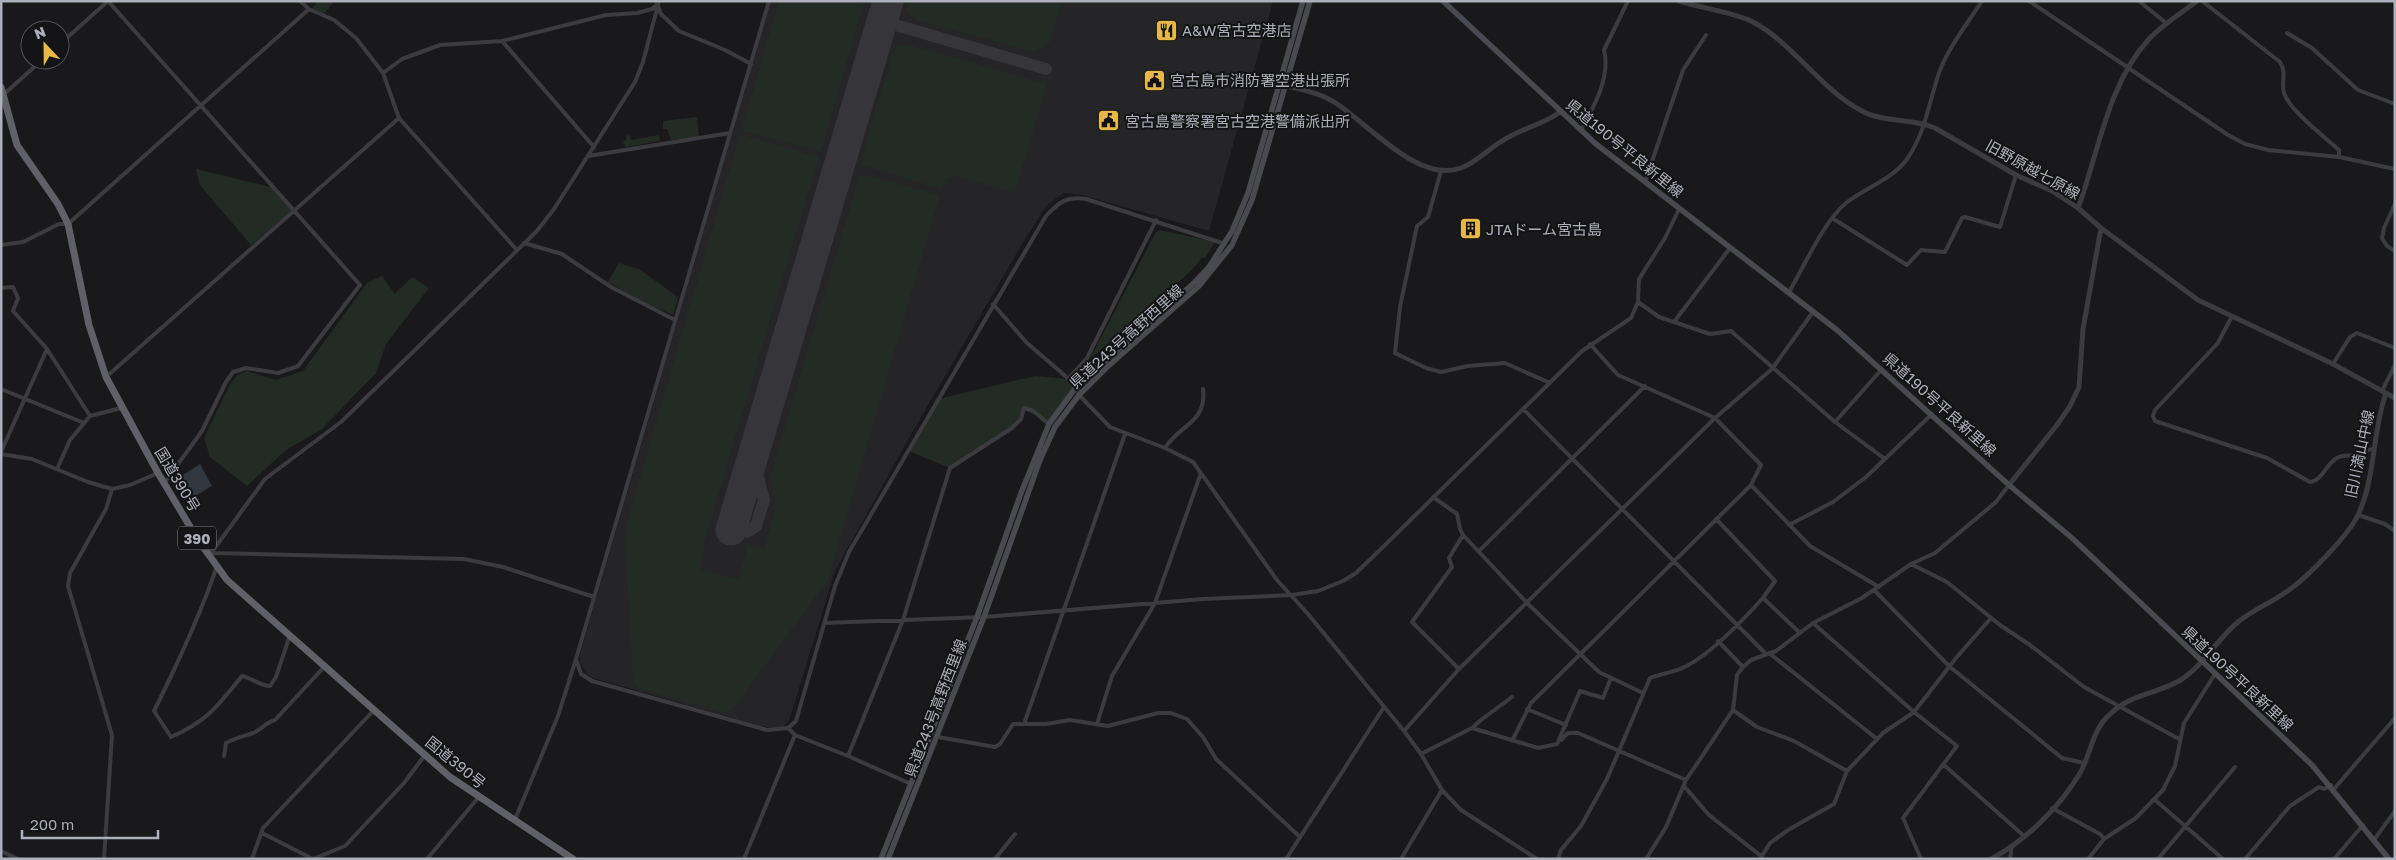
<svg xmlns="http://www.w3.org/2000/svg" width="2396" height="860" font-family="'Golos Text','Noto Sans JP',sans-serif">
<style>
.built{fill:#252528}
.green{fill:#232b25}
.water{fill:#30373f}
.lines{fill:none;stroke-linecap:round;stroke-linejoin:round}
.taxiway{stroke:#36363a;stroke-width:12}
.runway{stroke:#36363a;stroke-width:31}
.minor{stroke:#3b3b40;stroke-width:4}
.tertiary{stroke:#3b3b40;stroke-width:5}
.secondary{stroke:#494a50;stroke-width:5.5}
.trunk{stroke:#5f6068;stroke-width:7}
.labels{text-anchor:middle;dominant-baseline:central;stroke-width:4;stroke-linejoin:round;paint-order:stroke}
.shield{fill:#141416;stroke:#7f8189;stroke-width:1}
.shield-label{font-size:14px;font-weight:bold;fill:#adb0ba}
.poi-label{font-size:15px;fill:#adb0ba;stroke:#141416;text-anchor:start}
.street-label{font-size:15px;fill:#adb0ba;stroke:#141416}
</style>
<rect width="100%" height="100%" fill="#19191b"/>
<path class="built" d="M771 1H1273L1209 231 1082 195 1064 193 1047 205 1022 244 913 431 835 571 789 721 782 727 775 728 760 726 593 678 586 674 580 661V654Z"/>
<path class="green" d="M313 1H330L333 3 324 14 313 8 316 3Z
M779 1H865L821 151 744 131 742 128Z
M909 1H1062L1050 42 1035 52 916 20 910 16 906 11Z
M909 45 1047 84 1015 193 956 176 946 179 942 189 862 165V156L893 52 898 46Z
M697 117 699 137 671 140 667 129H663V121Z
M740 134 819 157 703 546 705 548 700 569 738 580 748 545 764 550 776 504 770 476 860 174 940 195 828 580 732 710 724 713 640 689 633 681 625 542 627 522Z
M630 135 631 140 659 135 660 141 625 147 623 141 626 140V136Z
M196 169 271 187 292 210 251 245 200 185Z
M1160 230 1215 242 1205 258H1202L1191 271 1090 359 1156 232Z
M619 263 639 269 678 297 673 315 637 299 608 282Z
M382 276 395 294 412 277 429 288 386 344 376 373 321 430 286 450 247 486 210 457 204 438 230 384 237 375 247 371 276 380 303 371 367 283Z
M1035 376 1068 379 1077 386 1049 424 1033 411 1024 409 1021 419 1012 428 950 468 909 451 938 399Z"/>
<path class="water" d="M200 464 212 486 194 497 181 476Z"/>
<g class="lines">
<path class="taxiway" d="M882 21 1046 69
M735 518 738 529 747 532 756 526 764 500 753 458"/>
<path class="runway" d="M731 530 888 1"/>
<path class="minor" d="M108 1 360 285 298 366 278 373 246 368 233 372 226 382 202 431 165 482
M300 1 309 9 334 20 356 38 383 73 399 118 517 250
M656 1 661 14 679 31 725 50 751 64
M2029 1 2228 135 2245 144 2268 150 2339 157 2395 169
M2139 1 2166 23
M2202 1 2280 62C2287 73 2281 82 2284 93 2290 111 2325 137 2339 150V157
M2287 33 2312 48 2358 90 2395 104
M502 41 594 147
M60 44 108 1
M383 73 402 59 440 45 502 41 606 15 637 13 652 9 658 4
M3 95 42 60
M1581 130C1594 107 1611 76 1604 50L1628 1
M588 156 730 133
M1441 171 1428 217 1417 226 1400 307 1395 353 1426 368 1441 372 1468 366 1505 363 1550 383
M1645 182 1683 70 1706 35
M2395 204 2384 228 2382 238 2387 246 2395 251
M1832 218 1907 265 1921 250 1945 252 1962 218 1965 217 2000 227 2016 175
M524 243 562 254 611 287 675 320
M1 245 23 242 59 224H68L309 9
M1 288 13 287 18 298 13 311 47 349 90 416
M1789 292C1805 265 1824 221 1846 203 1865 188 1893 179 1907 159 1925 134 1929 102 1939 73 1948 48 1967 24 1982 1
M1638 302 1659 317 1674 322 1730 248
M993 304 1027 343 1077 386 1079 395 1110 427 1165 448 1193 462 1277 580 1308 614 1404 731 1421 754 1442 790 1461 810 1537 859
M2232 316 2218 343 2155 410 2153 416 2155 421 2267 458 2310 482C2323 480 2326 464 2337 458 2344 453 2353 457 2361 455L2368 450 2373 449
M1674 322 1710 334 1731 331 1835 422 1885 459
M2333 364 2350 337 2357 333 2395 348
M106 377 399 118
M1068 379 1087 358 1156 220
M1 389 84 423
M2382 391 2395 365
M1523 409 1766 654
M1835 422 1882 369
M1165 448C1180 424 1207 423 1203 389
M1 452 47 349
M1 454 32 459 88 482 112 489 130 485 158 473
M57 469 70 440 90 416 121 408
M1751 485 1810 546 1879 587
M1433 497 1457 514 1460 529 1463 535 1528 604 1599 672 1643 693
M2358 515 2385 524 2395 531
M1716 519 1775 581 1763 598
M1789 525 1833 502 1866 477 1932 414
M1480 550 1645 386
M212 553 464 559 503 567 594 597
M209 556 265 479 341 422 536 232 554 209 635 82 643 62 659 1
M1911 564 1947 582 2000 625 2030 645 2084 687 2179 739
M217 566C200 616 178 663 154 711L171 737C207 721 218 706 242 676 252 678 260 686 270 686L276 677 290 635
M1874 590 1949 666 2062 758 2084 763
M824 623 984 617 1203 599 1292 595 1318 591 1343 581 1356 573 1382 548 1582 351 1631 318 1638 302 1639 279 1665 238 1679 209
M1813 623 1914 712 1957 746 1903 818 1921 859
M1718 641 1743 667
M1769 653 1877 739
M576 659 581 674 592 681 767 730 788 728 796 721 835 586 849 552 1046 216C1059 202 1067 196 1086 199L1225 244
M1459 669 1412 622 1452 567 1449 558 1463 535
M1527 709 1566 725
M1733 710 1757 727 1794 741 1847 771
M1024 724 1125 434
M1097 724 1112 676 1155 603 1201 473
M788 728 795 735 848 756 911 784
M1472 728 1538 748 1557 744 1580 691 1603 698 1611 678
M1404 731 1459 669 1715 418 1772 369 1813 312
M938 737 995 747 1000 744 1013 724H1046L1070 720 1108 726 1158 713H1171L1187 719 1203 737 1216 759 1300 837
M1513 739 1531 703 1751 485 1761 465 1715 418 1618 375 1590 344
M1561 740 1568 733H1578L1686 780
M1421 754 1472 728 1481 720 1512 697
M224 756 226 743C235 738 244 736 253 733 261 730 266 722 275 720L324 667
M848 756 903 620 950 468 1012 428 1021 419 1024 408 1033 411 1049 424
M1944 765 2024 836
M1684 786 1709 815 1761 856
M2334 789 2395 718
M2154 799 2223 859
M2052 808 2100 834 2104 839
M517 821 516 817 558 716 576 659 769 1
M262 833 313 859 345 846 404 783 425 755
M2374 840 2395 811
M1 851 18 859
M104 859 112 735 68 586 70 573 106 509 112 489
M252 859 263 828 374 710
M427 859 478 798
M744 859 795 735
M995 859 1015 834
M1286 859 1384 707
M1401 859 1442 790
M1558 859 1561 850 1581 826 1607 779 1650 678C1660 674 1670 673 1680 669 1707 659 1744 619 1763 598L1800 633
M1646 859 1666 827 1686 780 1733 710 1737 675 1743 667 1751 660 1776 651 1813 623 1862 598 1911 564 1935 553 1996 502 2009 485
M1760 859 1770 843 1788 830 1834 804 1847 771 1883 733 1914 712 1956 658 1991 618
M2010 859 2012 846
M2088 859 2104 839 2136 818 2163 790 2175 766 2184 723 2215 674
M2158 859 2235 767
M2245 859 2290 806 2319 787 2324 789 2331 785
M2334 859 2363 825"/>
<path class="tertiary" d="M1679 1C1701 8 1734 12 1753 22 1794 44 1820 89 1862 111 1884 123 1912 118 1935 128L2016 175 2052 191 2078 208 2101 228 2198 300 2333 364 2395 398
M1287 86C1303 90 1320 93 1334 102 1368 123 1418 184 1461 168 1478 162 1492 145 1509 137 1526 127 1544 124 1560 112
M2078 208C2099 152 2107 85 2149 39 2163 24 2180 14 2197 1
M2009 485 2057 425 2070 406 2079 387 2083 329 2101 228
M1991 859C2026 840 2060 807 2080 773 2090 756 2092 733 2106 718 2130 693 2151 696 2179 681 2203 667 2217 639 2238 622 2252 610 2271 603 2286 592 2306 579 2348 536 2358 515 2376 477 2372 432 2386 393"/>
<path class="secondary" d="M1443 1 1596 144 1837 330 2009 485 2072 538 2312 765 2389 859
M881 859 977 617 1021 493 1049 424 1077 386 1195 282 1209 267 1232 231 1248 193 1303 1
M888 859 984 617 1040 460 1055 427 1079 395 1106 368 1199 286 1232 245 1252 200 1310 1"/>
<path class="trunk" d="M1 87 17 145 58 204 68 224 89 325 106 377 158 473 198 540 227 580 450 777 573 859"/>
</g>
<defs>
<symbol id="restaurant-square" viewBox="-11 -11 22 22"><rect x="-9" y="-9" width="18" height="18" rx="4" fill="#e5b847" stroke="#141416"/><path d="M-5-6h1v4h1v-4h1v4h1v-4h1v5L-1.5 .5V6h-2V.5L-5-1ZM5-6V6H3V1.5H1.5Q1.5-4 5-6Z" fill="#111"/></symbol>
<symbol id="civic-square" viewBox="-11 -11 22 22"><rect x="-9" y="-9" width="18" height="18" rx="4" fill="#e5b847" stroke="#141416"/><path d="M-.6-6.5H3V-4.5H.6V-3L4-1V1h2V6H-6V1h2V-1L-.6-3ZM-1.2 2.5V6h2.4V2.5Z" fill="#111"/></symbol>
<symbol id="building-square" viewBox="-11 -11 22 22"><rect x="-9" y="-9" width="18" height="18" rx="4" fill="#e5b847" stroke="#141416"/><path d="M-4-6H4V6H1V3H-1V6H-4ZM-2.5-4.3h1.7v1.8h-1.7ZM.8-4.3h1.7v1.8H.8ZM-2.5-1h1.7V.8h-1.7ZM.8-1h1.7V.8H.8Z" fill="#111"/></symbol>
</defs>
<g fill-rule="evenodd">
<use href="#restaurant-square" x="1154" y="18" width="25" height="25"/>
<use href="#civic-square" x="1142" y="68" width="25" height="25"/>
<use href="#civic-square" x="1096" y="108" width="25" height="25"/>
<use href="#building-square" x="1458" y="216" width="25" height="25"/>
</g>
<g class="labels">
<rect class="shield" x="178" y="526.5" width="38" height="23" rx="4"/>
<g class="shield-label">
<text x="197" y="538">390</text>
</g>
<g class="poi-label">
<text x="1182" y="30">A&amp;W宮古空港店</text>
<text x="1170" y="80">宮古島市消防署空港出張所</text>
<text x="1125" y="121">宮古島警察署宮古空港警備派出所</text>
<text x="1486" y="229">JTAドーム宮古島</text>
</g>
<g class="street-label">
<text transform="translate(1625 148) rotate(39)">県道190号平良新里線</text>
<text transform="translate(2033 169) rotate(29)">旧野原越七原線</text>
<text transform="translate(1126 336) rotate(-42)">県道243号高野西里線</text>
<text transform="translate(1940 404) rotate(42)">県道190号平良新里線</text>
<text transform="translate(2359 454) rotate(-78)">旧川満山中線</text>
<text transform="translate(178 479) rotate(59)">国道390号</text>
<text transform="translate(2238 678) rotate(43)">県道190号平良新里線</text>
<text transform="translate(935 708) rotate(-69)">県道243号高野西里線</text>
<text transform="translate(456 762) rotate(39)">国道390号</text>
</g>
</g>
<rect width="2396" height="860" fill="none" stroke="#adb0ba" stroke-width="5"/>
<g transform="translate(45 45) rotate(338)"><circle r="24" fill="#141416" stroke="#515258"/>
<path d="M0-4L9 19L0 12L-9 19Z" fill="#e5b847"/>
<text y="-8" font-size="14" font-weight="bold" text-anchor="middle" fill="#adb0ba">N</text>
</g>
<path d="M22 830v8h136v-8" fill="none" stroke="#adb0ba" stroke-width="2.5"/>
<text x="30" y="830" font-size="15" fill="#adb0ba" stroke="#141416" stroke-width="4" paint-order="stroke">200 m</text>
</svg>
